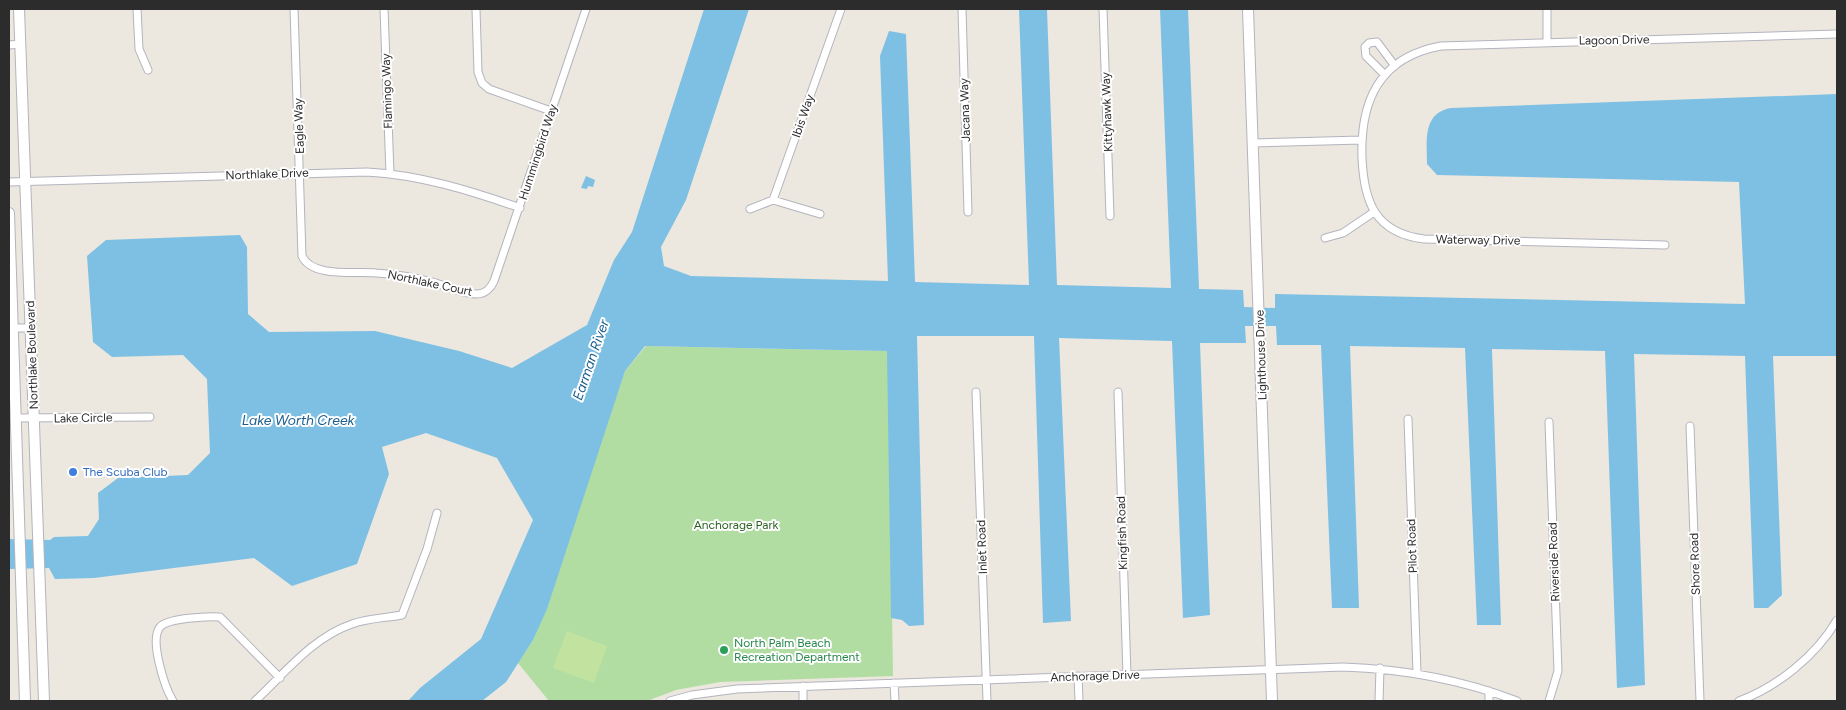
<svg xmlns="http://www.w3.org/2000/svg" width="1846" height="710" font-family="Figtree,sans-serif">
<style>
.green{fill:#b1dda2}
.pitch{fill:#c1e39f}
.water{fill:#7dc0e3}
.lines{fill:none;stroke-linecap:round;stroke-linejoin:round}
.street-casing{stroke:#b3b4be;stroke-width:9}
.secondary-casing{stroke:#b3b4be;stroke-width:12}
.street{stroke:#fff;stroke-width:7}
.secondary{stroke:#fff;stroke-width:10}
.shop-dot{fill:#3f7fe0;stroke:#fff;stroke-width:2}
.leisure-dot{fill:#2e9e5b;stroke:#fff;stroke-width:2}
.labels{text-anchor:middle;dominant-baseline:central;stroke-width:4;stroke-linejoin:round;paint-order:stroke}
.street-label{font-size:12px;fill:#2c2c2c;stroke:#fff}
.shop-label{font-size:12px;fill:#366cbe;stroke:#fff;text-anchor:start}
.park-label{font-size:12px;fill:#2b6222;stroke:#fff}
.leisure-label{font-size:12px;fill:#27864d;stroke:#fff;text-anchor:start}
.water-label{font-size:14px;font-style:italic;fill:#1b5f90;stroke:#fff}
</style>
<rect width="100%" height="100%" fill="#ece7df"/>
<path class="green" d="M646 346 888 351 893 676 720 682 676 690 647 701H549L518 663 533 640 625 371Z"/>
<path class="pitch" d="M567 631 607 646 594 683 553 668Z"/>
<path class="water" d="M704 9H749L686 200 661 247 664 266 691 276 888 281 880 56 889 31 906 34 915 282 1029 285 1019 9H1047L1057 285 1171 288 1160 9H1188L1199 289 1243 290 1244 307 1275 308V294L1745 304 1739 182 1437 175 1427 164C1427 142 1422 113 1451 108L1837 94V356H1773L1782 595 1768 608H1754L1745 356 1634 354 1645 685 1617 688 1605 351 1492 349 1501 625H1477L1465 348 1350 346 1359 608H1332L1321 345H1277L1276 326H1245L1246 343H1200L1210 615 1183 618 1172 341 1059 338 1071 621 1043 623 1034 336H917L924 625 909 626 902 620 891 618 887 351 645 346 625 371 547 609 533 640 506 682 482 701H408L420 688 481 639 533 520 497 458 426 433 382 447 389 474 357 564 292 586 254 558 94 578 55 579 49 568 9 569V539L50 540 54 537 88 536 99 519 98 493 118 478 188 475 210 453 207 379 183 355 112 357 93 342 87 256 106 240 240 235 247 247 248 314 269 332 375 331 459 351 512 368 587 325 614 260 632 232Z
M586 176 595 180 593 187 588 186 587 189 581 188Z"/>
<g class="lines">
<defs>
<path id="street" d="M137 9 139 49 148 70
M294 9 302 256C312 278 355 271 376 273 396 274 417 278 436 283 449 287 464 294 477 294 485 294 491 288 494 281L586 9
M384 9 390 174
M476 9 478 72 482 83 489 89 551 111
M962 9 968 212
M1103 9 1110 216
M1547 9V42
M9 45 21 44
M1385 75 1366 56 1365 47 1369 43 1377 42 1395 66
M1253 143 1361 140
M9 182 367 172C420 175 469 190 520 208
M773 200 820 214
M750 209 773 200 841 9
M1325 238 1343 233 1374 212
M1665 245 1424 239C1375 233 1364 202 1362 158 1360 100 1380 57 1441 46L1837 34
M9 328H31
M976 392 987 701
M1118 392 1127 675
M16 418 150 417
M1408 419 1417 673
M1549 422 1558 671 1549 701
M1690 426 1700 701
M1078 676 1079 701
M894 683 895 701
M803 686V701
M173 701C165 688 149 640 160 627 167 618 209 616 220 617L280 678
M255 701C284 674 313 637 352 624 368 618 386 618 402 615L427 549 437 513
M670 701 692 695 737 689 1343 667C1404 669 1460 679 1517 701
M1379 701 1380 668
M1489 701V691
M1739 701C1777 687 1816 656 1837 620"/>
<path id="secondary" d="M19 9 44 701
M1248 9 1272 701
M9 213 25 701"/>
</defs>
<use href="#street" class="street-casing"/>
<use href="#secondary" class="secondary-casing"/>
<use href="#street" class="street"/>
<use href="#secondary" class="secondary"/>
</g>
<circle class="shop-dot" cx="73" cy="472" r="5"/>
<circle class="leisure-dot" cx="724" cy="650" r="5"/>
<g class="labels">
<g class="street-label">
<text transform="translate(1614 40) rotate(-1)">Lagoon Drive</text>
<text transform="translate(387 91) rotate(-92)">Flamingo Way</text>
<text transform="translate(965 110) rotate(-92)">Jacana Way</text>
<text transform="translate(1107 112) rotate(-92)">Kittyhawk Way</text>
<text transform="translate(803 116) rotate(-71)">Ibis Way</text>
<text transform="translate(299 126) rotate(-92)">Eagle Way</text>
<text transform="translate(538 152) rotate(-72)">Hummingbird Way</text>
<text transform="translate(267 174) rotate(-2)">Northlake Drive</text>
<text transform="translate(1478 240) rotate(1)">Waterway Drive</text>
<text transform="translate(430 283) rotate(12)">Northlake Court</text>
<text transform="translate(32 355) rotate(-92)">Northlake Boulevard</text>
<text transform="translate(1261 355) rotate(-92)">Lighthouse Drive</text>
<text transform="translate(83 418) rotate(-1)">Lake Circle</text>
<text transform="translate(1122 533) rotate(-92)">Kingfish Road</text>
<text transform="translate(1412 546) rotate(-92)">Pilot Road</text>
<text transform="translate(982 547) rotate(-92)">Inlet Road</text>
<text transform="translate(1554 562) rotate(-92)">Riverside Road</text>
<text transform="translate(1695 564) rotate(-92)">Shore Road</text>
<text transform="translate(1095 676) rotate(-2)">Anchorage Drive</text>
</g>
<g class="shop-label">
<text x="83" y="472">The Scuba Club</text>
</g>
<g class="park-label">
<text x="736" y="525">Anchorage Park</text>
</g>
<g class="leisure-label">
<text x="734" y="643">North Palm Beach<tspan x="734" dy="14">Recreation Department</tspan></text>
</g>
<g class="water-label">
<text transform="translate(591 360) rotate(-71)">Earman River</text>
<text x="298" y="420">Lake Worth Creek</text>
</g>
</g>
<rect width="1846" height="710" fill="none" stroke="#2c2c2c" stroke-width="20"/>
</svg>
